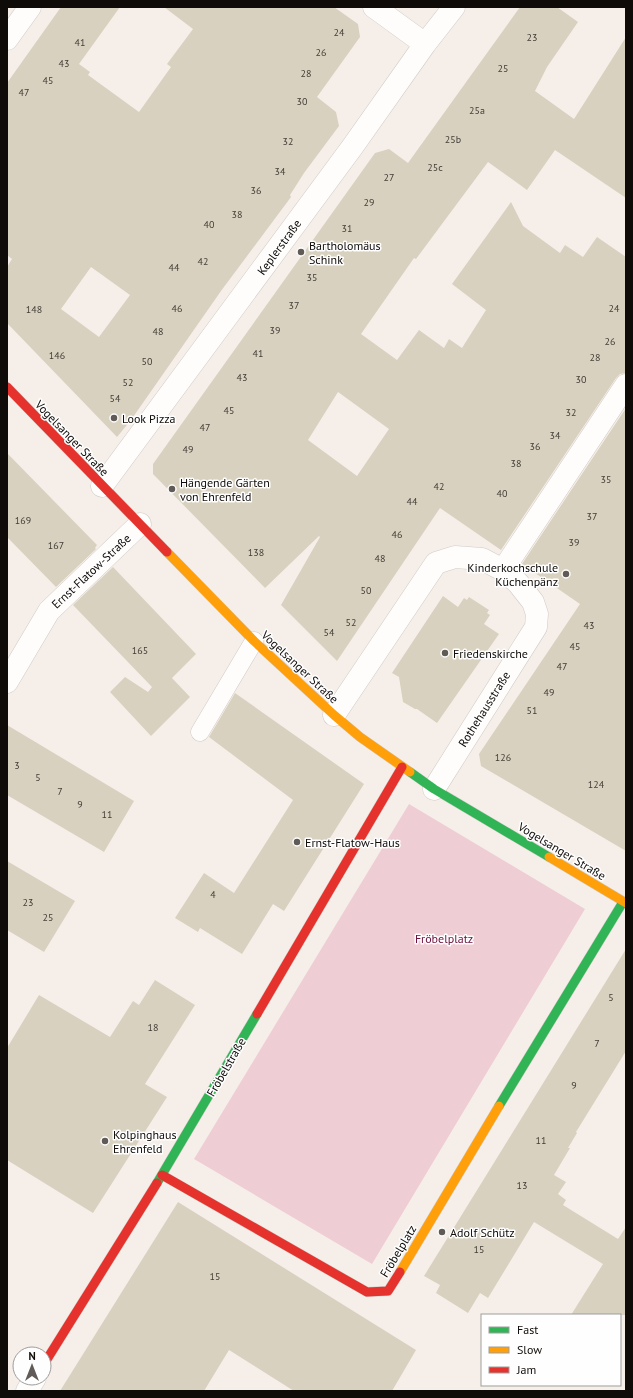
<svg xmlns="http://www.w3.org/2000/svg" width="633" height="1398" font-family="'PT Sans',sans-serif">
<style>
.green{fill:#efcdd4}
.building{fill:#d8d1bf;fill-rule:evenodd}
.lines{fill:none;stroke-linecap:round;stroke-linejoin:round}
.lane-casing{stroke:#d0cbc6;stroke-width:19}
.street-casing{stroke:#d0cbc6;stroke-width:23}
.fast-casing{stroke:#d0cbc6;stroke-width:10}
.slow-casing{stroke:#d0cbc6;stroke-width:10}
.jam-casing{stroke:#d0cbc6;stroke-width:10}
.lane{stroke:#fefdfc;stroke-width:18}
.street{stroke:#fefdfc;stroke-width:22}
.fast{stroke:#30b455;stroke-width:9}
.slow{stroke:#ff9f0a;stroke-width:9}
.jam{stroke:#e5322d;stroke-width:9}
.poi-dot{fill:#605b57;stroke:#fefefe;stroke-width:1.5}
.labels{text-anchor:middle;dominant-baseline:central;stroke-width:3;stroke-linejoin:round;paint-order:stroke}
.number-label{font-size:10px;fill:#413c36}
.poi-label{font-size:12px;fill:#0f0b08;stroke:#fefefe;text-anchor:start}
.street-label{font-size:12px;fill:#0f0b08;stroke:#fefefe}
.park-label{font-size:12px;fill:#6b0e3b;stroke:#fefefe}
</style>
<rect width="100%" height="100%" fill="#f6efe9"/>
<path class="green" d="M409 804 585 909 372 1264 194 1159Z"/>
<path class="building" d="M61 7H120L79 64 90 72 88 75 139 112 171 67 167 64 193 29 164 7H334L358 24 360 37 317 97 336 112 339 126 304 173 290 195 291 197 221 291 131 420 117 437 7 323V267L12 259 7 255V83ZM91 267 130 295 99 337 61 309Z
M520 7H557L578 22 547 67 535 91 574 119 626 37V198L555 150 527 190 488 162 416 259 414 258 361 334 397 360 419 330 444 348 449 339 462 348 486 310 452 284 511 202 523 226 560 253 565 245 583 257 597 237 626 257V373L620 374 616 378 501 550 440 508 337 661 281 605 320 537 319 536 265 588 153 474V464L375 153 389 149 408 163ZM338 392 389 429 357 476 308 440Z
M626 408V851L481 766 479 754 580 604 522 564Z
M7 453 97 545 95 548 96 549 56 587 7 537Z
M113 567 196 654 172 678 190 697 151 736 110 692 125 677 148 692 152 687 73 605Z
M443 596 458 607 464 598 467 600 469 597 489 610 487 613 490 615 484 624 499 634 437 723 417 709H415L403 702 399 677 392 673Z
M235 693 364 784 284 911 273 904 242 954 200 928 198 932 175 918 204 873 234 893 293 800 209 737Z
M7 725 134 801 104 852 7 795Z
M7 861 75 901 44 952 7 930Z
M626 949V1051L576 1132 577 1133 568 1148H570L554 1175 566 1182 558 1194 566 1200 563 1205 618 1239 626 1227V1315H571L603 1264 534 1222 488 1298 480 1293 468 1313 436 1293 440 1285 424 1276Z
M155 980 195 1005 145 1084 167 1097 93 1213 7 1160V1048L39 995 110 1037 133 1001 139 1005Z
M178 1202 416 1350 392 1391H294L229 1350 204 1391H60Z"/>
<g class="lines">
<defs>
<path id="lane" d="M200 732 254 641"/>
<path id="street" d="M374 7 425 44
M7 39 30 7
M102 486 353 146 425 44 454 7
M503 570 626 385
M7 682 49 611 140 524
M334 715 436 563 455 557 482 559 503 570 518 583 533 602 537 614 536 627 434 789
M27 1391 35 1378"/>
<path id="fast" d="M410 772 434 789 549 857
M499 1106 623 902
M157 1183 257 1014"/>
<path id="slow" d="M167 552 254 641 334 715 360 737 410 772
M549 857 626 903
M400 1272 499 1106"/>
<path id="jam" d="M7 387 167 552
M257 1014 402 767
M162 1175 367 1292 388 1291 400 1272
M44 1364 157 1183"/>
</defs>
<use href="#lane" class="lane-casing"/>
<use href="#street" class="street-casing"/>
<use href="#fast" class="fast-casing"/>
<use href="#slow" class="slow-casing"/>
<use href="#jam" class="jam-casing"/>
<use href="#lane" class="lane"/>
<use href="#street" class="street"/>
<use href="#fast" class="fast"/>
<use href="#slow" class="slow"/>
<use href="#jam" class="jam"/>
</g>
<g class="poi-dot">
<circle cx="301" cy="252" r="4"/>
<circle cx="114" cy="418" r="4"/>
<circle cx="172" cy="489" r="4"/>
<circle cx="566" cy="574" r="4"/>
<circle cx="445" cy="653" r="4"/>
<circle cx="297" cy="842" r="4"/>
<circle cx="105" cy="1141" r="4"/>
<circle cx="442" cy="1232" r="4"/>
</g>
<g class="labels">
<g class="number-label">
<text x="339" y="32">24</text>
<text x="532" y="37">23</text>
<text x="80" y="42">41</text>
<text x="321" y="52">26</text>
<text x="64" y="63">43</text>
<text x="503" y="68">25</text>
<text x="306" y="73">28</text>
<text x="48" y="80">45</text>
<text x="24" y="92">47</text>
<text x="302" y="101">30</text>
<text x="477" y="110">25a</text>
<text x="453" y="139">25b</text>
<text x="288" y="141">32</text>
<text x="435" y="167">25c</text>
<text x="280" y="171">34</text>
<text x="389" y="177">27</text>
<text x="256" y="190">36</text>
<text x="369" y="202">29</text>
<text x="237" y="214">38</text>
<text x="209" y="224">40</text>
<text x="347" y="228">31</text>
<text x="203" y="261">42</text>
<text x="174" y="267">44</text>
<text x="312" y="277">35</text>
<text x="294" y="305">37</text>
<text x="177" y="308">46</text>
<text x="614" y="308">24</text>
<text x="34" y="309">148</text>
<text x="275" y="330">39</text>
<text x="158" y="331">48</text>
<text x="610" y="341">26</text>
<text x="258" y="353">41</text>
<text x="57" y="355">146</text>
<text x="595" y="357">28</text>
<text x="147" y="361">50</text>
<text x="242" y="377">43</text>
<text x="581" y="379">30</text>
<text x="128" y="382">52</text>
<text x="115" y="398">54</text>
<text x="229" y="410">45</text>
<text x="571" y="412">32</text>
<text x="205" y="427">47</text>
<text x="555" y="435">34</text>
<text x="535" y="446">36</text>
<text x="188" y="449">49</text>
<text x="516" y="463">38</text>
<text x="606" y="479">35</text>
<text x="439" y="486">42</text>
<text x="502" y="493">40</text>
<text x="412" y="501">44</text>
<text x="592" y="516">37</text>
<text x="23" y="520">169</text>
<text x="397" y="534">46</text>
<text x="574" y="542">39</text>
<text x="56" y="545">167</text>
<text x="256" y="552">138</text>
<text x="380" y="558">48</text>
<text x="366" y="590">50</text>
<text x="351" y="622">52</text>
<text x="589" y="625">43</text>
<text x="329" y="632">54</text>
<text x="575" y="646">45</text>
<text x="140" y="650">165</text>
<text x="562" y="666">47</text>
<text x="549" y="692">49</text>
<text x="532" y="710">51</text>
<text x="503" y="757">126</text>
<text x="17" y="765">3</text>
<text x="38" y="777">5</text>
<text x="596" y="784">124</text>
<text x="60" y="791">7</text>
<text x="80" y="804">9</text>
<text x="107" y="814">11</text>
<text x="213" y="894">4</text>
<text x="28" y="902">23</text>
<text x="48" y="917">25</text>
<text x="611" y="997">5</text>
<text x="153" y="1027">18</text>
<text x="597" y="1043">7</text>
<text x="574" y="1085">9</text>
<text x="541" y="1140">11</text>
<text x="522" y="1185">13</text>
<text x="479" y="1249">15</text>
<text x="215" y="1276">15</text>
</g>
<g class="poi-label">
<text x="309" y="245">Bartholomäus<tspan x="309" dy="14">Schink</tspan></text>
<text x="122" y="418">Look Pizza</text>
<text x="180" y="482">Hängende Gärten<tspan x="180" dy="14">von Ehrenfeld</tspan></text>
<text x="558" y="567" text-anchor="end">Kinderkochschule<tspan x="558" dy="14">Küchenpänz</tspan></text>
<text x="453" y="653">Friedenskirche</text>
<text x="305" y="842">Ernst-Flatow-Haus</text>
<text x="113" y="1134">Kolpinghaus<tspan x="113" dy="14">Ehrenfeld</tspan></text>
<text x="450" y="1232">Adolf Schütz</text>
</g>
<g class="street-label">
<text transform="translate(279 247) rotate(-54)">Keplerstraße</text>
<text transform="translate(72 438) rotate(46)">Vogelsanger Straße</text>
<text transform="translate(91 571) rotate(-43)">Ernst-Flatow-Straße</text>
<text transform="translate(300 667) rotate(43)">Vogelsanger Straße</text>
<text transform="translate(484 709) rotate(-58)">Rothehausstraße</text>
<text transform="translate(562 851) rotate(31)">Vogelsanger Straße</text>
<text transform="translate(226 1067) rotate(-60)">Fröbelstraße</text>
<text transform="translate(398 1251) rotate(-59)">Fröbelplatz</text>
</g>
<g class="park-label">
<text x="444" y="938">Fröbelplatz</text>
</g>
</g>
<rect width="633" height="1398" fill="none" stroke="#0f0b08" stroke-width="16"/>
<rect x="481" y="1314" width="140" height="72" fill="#fefefe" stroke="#9e9d9c"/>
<rect x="489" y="1327" width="20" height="6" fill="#30b455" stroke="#9e9d9c"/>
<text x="517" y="1334" font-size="12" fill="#0f0b08">Fast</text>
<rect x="489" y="1347" width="20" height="6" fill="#ff9f0a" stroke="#9e9d9c"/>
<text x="517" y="1354" font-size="12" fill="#0f0b08">Slow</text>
<rect x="489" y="1367" width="20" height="6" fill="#e5322d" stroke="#9e9d9c"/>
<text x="517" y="1374" font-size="12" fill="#0f0b08">Jam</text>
<g transform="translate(32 1366)"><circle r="19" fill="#fefefe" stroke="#9e9d9c"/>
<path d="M0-3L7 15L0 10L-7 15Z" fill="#605b57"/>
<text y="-6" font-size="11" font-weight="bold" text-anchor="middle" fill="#0f0b08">N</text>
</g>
</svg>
